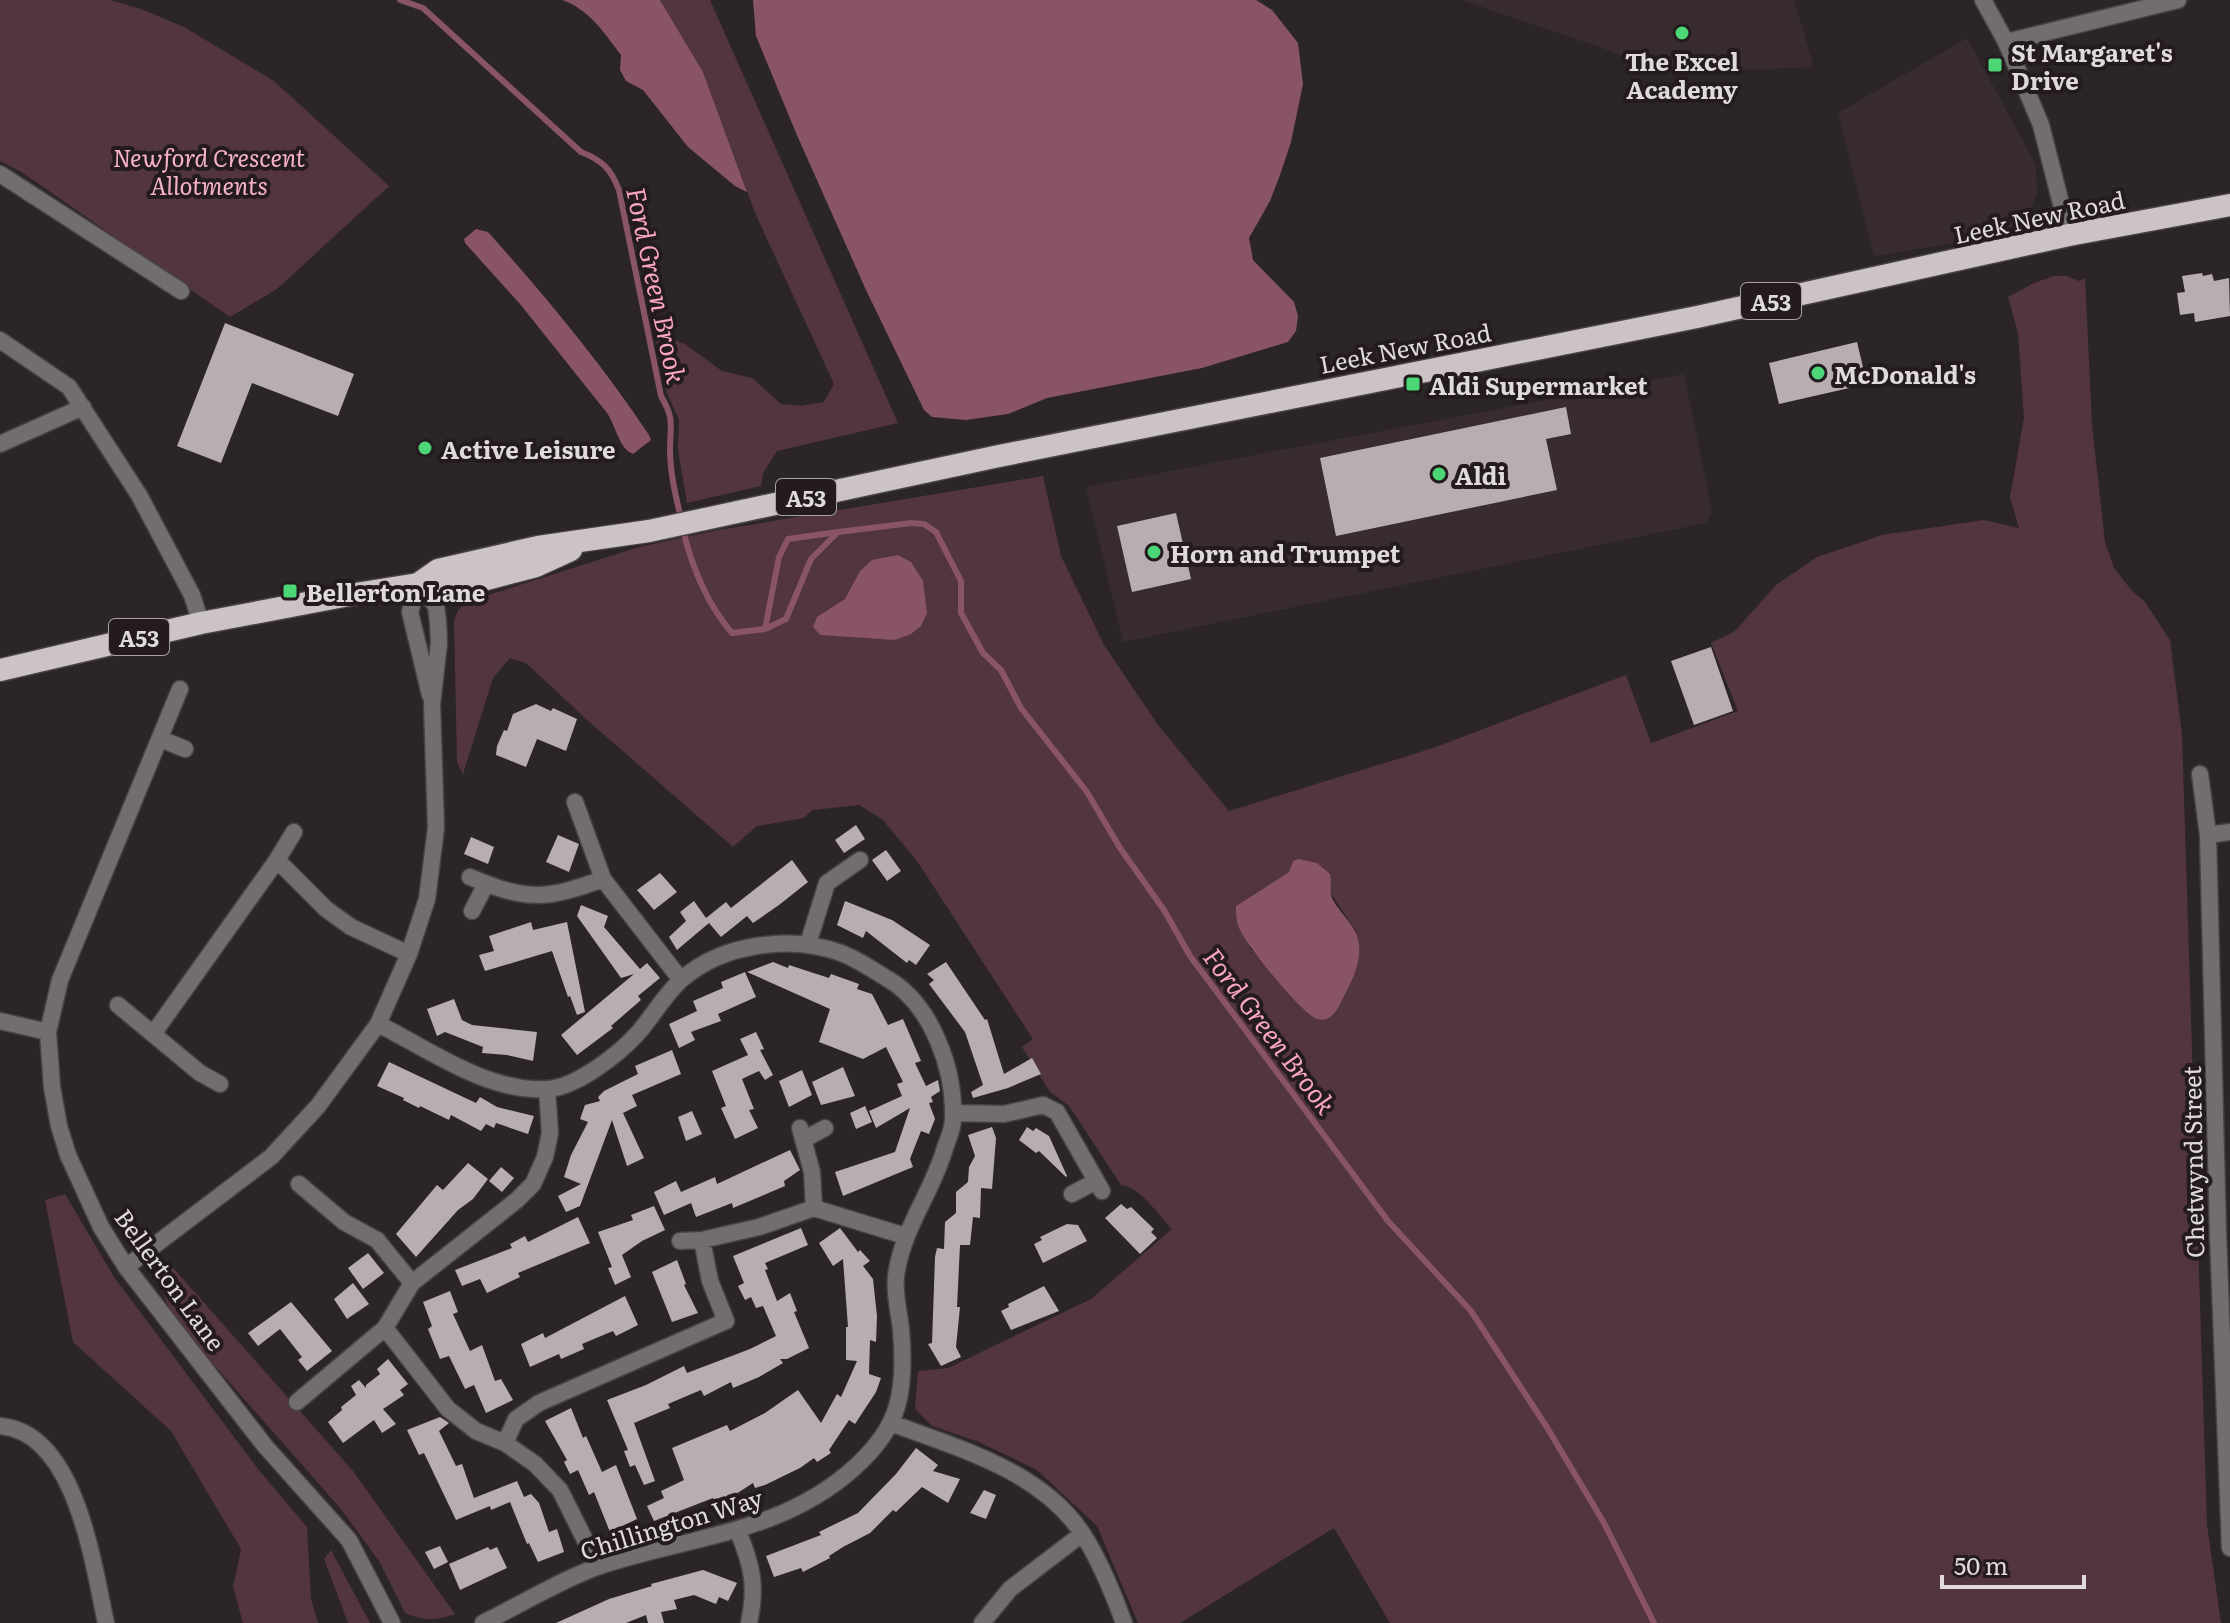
<svg xmlns="http://www.w3.org/2000/svg" width="2230" height="1623" font-family="Literata,serif">
<style>
.built{fill:#392c30}
.green{fill:#53353e;fill-rule:evenodd}
.water{fill:#895464}
.lines{fill:none;stroke-linecap:round;stroke-linejoin:round}
.stream{stroke:#895464;stroke-width:6}
.building{fill:#b8aeb1}
.minor-casing{stroke:#494244;stroke-width:19}
.tertiary-casing{stroke:#494244;stroke-width:19}
.trunk-casing{stroke:#494244;stroke-width:25}
.minor{stroke:#726e6f;stroke-width:16}
.tertiary{stroke:#726e6f;stroke-width:16}
.trunk{stroke:#ccc3c6;stroke-width:22}
.poi-dot{fill:#4cd676;stroke:#231b1d;stroke-width:3}
.labels{text-anchor:middle;dominant-baseline:central;stroke-width:8;stroke-linejoin:round;paint-order:stroke}
.shield{fill:#231b1d;stroke:#a7a1a3;stroke-width:2}
.shield-label{font-size:22px;font-weight:bold;fill:#e0dadc}
.poi-label{font-size:24px;font-weight:bold;fill:#e0dadc;stroke:#231b1d;text-anchor:start}
.park-label{font-size:24px;font-style:italic;fill:#f6b2c6;stroke:#231b1d}
.street-label{font-size:24px;fill:#e0dadc;stroke:#231b1d}
.water-label{font-size:26px;font-style:italic;fill:#f9a6bf;stroke:#231b1d}
</style>
<rect width="100%" height="100%" fill="#2c2527"/>
<path class="built" d="M1462 0H1794L1814 67 1675 73Z
M1967 38 2036 165 2037 193 2029 214 2019 229 2005 235 1874 256 1838 113Z
M1684 374 1712 511 1706 523 1123 642 1086 487Z"/>
<path class="green" d="M0 0H110L141 9 184 27 274 81 389 186 277 289 230 317 23 173 0 161Z
M660 0H710L898 423 777 451 763 473 761 486 687 503 678 450 679 420 667 393 654 331 685 344 722 371 752 378 781 404 801 406 824 402 834 384 755 213 703 72Z
M2054 276H2066L2079 281 2085 278 2092 425 2105 542 2114 568 2132 591 2145 602 2170 640 2182 735 2207 1525 2221 1623H1390L1334 1528 1180 1623H1138L1097 1526 1037 1470 979 1442 932 1426 915 1409 918 1371 948 1368 1091 1299 1172 1229C1158 1215 1141 1187 1121 1185L1069 1106 1050 1092 1022 1047 1033 1039 917 861 882 819 859 805 812 810 804 818 757 826 733 847 586 719 526 663 510 658 493 678 463 774 457 762 454 621 458 610 466 602 639 547 719 530 1043 476 1061 556 1104 645 1158 725 1229 811 1433 748 1626 675 1651 743 1738 711 1711 643 1735 631 1776 585 1817 557 1882 535 1984 520 2019 528 2010 497 2024 418 2018 333 2008 297 2034 283ZM1293 861 1330 892 1356 931 1311 1015 1250 948 1236 906 1289 872Z
M65 1194 114 1277 258 1469 307 1527 311 1599 318 1623H243L233 1587 241 1549 171 1431 73 1342 45 1200Z
M168 1262 353 1471 455 1614C436 1621 424 1621 405 1613L379 1561 341 1509 214 1365 170 1310 162 1291Z
M331 1550 370 1623H348L324 1559Z"/>
<path class="water" d="M562 0H660L703 72 747 192 735 186 688 147 643 90 626 81 620 70 621 55C605 34 589 9 562 0Z
M753 0H1256L1272 10 1298 43 1303 84 1291 142 1280 175 1270 201 1249 238 1253 260 1294 302 1298 316 1296 331 1288 342 1202 368 1047 398 1008 414 966 420 932 417 924 410 866 290 796 133 756 36Z
M476 229 488 232C546 297 601 363 649 435L651 440 633 454C619 449 616 426 607 413L520 304 465 243 464 239Z
M898 555 911 562 923 581 927 613 921 626 911 634 895 640 820 635 813 627 817 617 845 599 860 571 872 560Z
M1298 859 1317 863 1330 874C1332 881 1329 891 1332 898 1340 915 1357 924 1359 945 1361 961 1353 979 1346 992 1340 1004 1333 1024 1317 1019 1302 1014 1247 946 1240 930 1236 922 1236 914 1236 906L1289 872 1293 861Z"/>
<g class="lines">
<path class="stream" d="M400 0 423 8 581 152C602 160 611 169 619 190L661 396C675 420 670 425 670 450 670 473 676 497 681 519
M683 530C692 567 707 604 732 633L765 629 786 619 811 559 838 532 911 523 924 524 936 532 961 581V613L983 653 1001 670 1021 708 1087 792 1120 848 1164 910 1190 956 1388 1221 1471 1311 1548 1429 1604 1523 1654 1623
M765 629 779 557 788 539 838 532"/>
</g>
<path class="building" d="M2202 273 2203 276 2212 274 2214 281 2229 278 2230 316 2195 322 2194 313 2180 315 2177 293 2185 292 2182 276Z
M225 323 354 374 338 416 252 383 221 463 177 446Z
M1857 342 1867 384 1779 404 1769 363Z
M1566 407 1571 434 1546 439 1557 490 1336 536 1320 458Z
M1176 513 1191 579 1132 592 1117 526Z
M1711 647 1733 711 1694 725 1671 661Z
M536 704 551 711 553 708 577 719 566 751 537 739 526 767 496 755 497 746 504 730 507 731 513 714Z
M856 825 865 839 844 853 835 840Z
M558 835 579 844 569 872 546 862Z
M471 837 494 847 488 864 464 854Z
M886 850 901 871 887 881 872 860Z
M792 860 808 882 779 905 753 923 747 916 721 937 709 923 677 950 669 937 686 921 680 912 694 901 706 918 726 902 731 908Z
M660 873 677 892 654 910 637 890Z
M845 901 892 920 930 945 916 965 909 960 907 963 866 931 863 938 837 925Z
M581 905 608 916 604 927 640 969 647 963 660 978 638 996 641 1000 611 1026 613 1028 577 1055 561 1035 634 974 621 978 577 916Z
M531 922 533 930 567 922 585 1012 577 1015 570 996 568 997 552 951 485 971 479 955 494 951 489 936Z
M773 962 788 968 789 965 829 978 831 974 859 984 857 989 872 994 888 1025 903 1019 921 1061 915 1063 926 1086 938 1080 940 1091 931 1097 933 1102 929 1103 935 1119 929 1134 921 1131 910 1159 913 1167 843 1196 835 1172 895 1152 910 1108 876 1128 869 1111 902 1096 897 1084 903 1082 886 1047 863 1059 819 1042 830 1009 747 972Z
M946 962 985 1020 987 1019 1004 1074 1032 1058 1041 1074 1008 1088 973 1098 971 1092 983 1085 965 1032 929 984 934 980 927 974Z
M745 972 756 997 718 1014 721 1021 691 1032 695 1040 679 1048 669 1024 697 1011 693 1001 723 988 721 982Z
M454 999 462 1020 472 1025 537 1032 533 1061 507 1055 482 1053 483 1047 445 1032 437 1036 427 1009Z
M756 1032 764 1049 760 1050 773 1075 765 1080 759 1071 742 1079 754 1109 749 1110 758 1128 735 1139 721 1108 726 1106 712 1071 748 1055 740 1039Z
M672 1050 681 1074 632 1095 637 1106 623 1113 644 1158 627 1166 612 1120 580 1206 566 1212 558 1196 581 1184 564 1177 571 1155 588 1122 580 1119 585 1105 600 1101 598 1097 604 1091 638 1074 635 1066Z
M389 1062 476 1103 480 1097 497 1107 534 1116 528 1134 496 1123 494 1128 486 1124 481 1131 451 1115 449 1120 420 1106 419 1108 403 1100 404 1098 377 1086Z
M843 1067 855 1096 821 1105 812 1082Z
M802 1070 812 1095 789 1107 779 1081Z
M865 1106 872 1122 856 1129 850 1113Z
M692 1111 702 1134 686 1141 678 1117Z
M992 1127 996 1138 992 1189 981 1188 980 1218 973 1217 970 1245H960L957 1307H960L956 1347 961 1357 941 1366 928 1344 932 1343 935 1257 937 1248 944 1249 945 1222 956 1213V1192L968 1182 969 1167 975 1156 968 1135Z
M1027 1127 1033 1131 1036 1128 1049 1136 1067 1176 1066 1177 1039 1151 1036 1153 1019 1140Z
M790 1150 800 1170 784 1181 785 1186 733 1208 732 1203 696 1217 691 1203 664 1215 654 1192 676 1181 681 1192 715 1177 717 1184Z
M468 1163 488 1179 473 1199 458 1210 416 1257 396 1234 437 1185 443 1190Z
M501 1167 514 1178 502 1192 489 1181Z
M1121 1204 1127 1209 1131 1207 1154 1229 1151 1232 1157 1238 1140 1254 1105 1218Z
M654 1206 665 1230 642 1241 622 1255 631 1277 615 1285 608 1268 612 1267 598 1232 633 1220 631 1215Z
M578 1217 590 1243 518 1273 520 1277 487 1293 480 1279 462 1286 455 1270 512 1248 510 1244 525 1236 528 1242Z
M1067 1224 1078 1225 1087 1241 1043 1263 1034 1244 1042 1240 1040 1237Z
M801 1228 808 1245 765 1263 768 1269 765 1270 777 1301 790 1293 797 1311 794 1312 809 1348 787 1359H780L783 1363 759 1377 733 1388 731 1382 704 1396 701 1390 668 1404 670 1408 634 1423 655 1481 644 1485 635 1465 630 1467 624 1451 628 1450 607 1400 646 1385 684 1366 687 1373 750 1349 776 1336 763 1306 756 1308 751 1297 745 1300 738 1286 744 1283 733 1256Z
M840 1228 858 1252 860 1250 870 1261 863 1266 873 1279 877 1316 876 1342 870 1340 869 1374 881 1378 876 1392 855 1424 849 1420 829 1450 831 1453 817 1462 814 1458 800 1468 765 1485 755 1488 753 1483 736 1494 714 1501 713 1498 654 1521 647 1506 664 1498 661 1491 684 1480 672 1448 727 1425 730 1431 765 1413 798 1390 821 1423 837 1394 841 1397 857 1361 846 1360V1327H848L843 1259 833 1266 819 1243Z
M368 1253 384 1273 363 1289 348 1268Z
M677 1260 686 1284 684 1285 698 1313 672 1322 652 1272Z
M353 1283 369 1304 347 1319 334 1299Z
M1044 1286 1059 1311 1011 1330 1001 1311 1009 1307 1008 1304Z
M450 1291 458 1312 453 1314 470 1351 482 1345 495 1381 501 1379 513 1400 486 1413 474 1385 465 1389 449 1356 440 1359 428 1329 432 1326 423 1302Z
M625 1296 638 1325 616 1336 613 1331 582 1344 584 1349 561 1359 559 1354 530 1367 521 1344 543 1333 545 1338Z
M291 1302 332 1351 307 1371 298 1360 302 1357 280 1329 258 1346 248 1333Z
M388 1359 408 1384 400 1390 404 1395 383 1409 396 1424 382 1433 374 1420 343 1443 328 1422 342 1410 341 1407 356 1395 351 1386 359 1380 366 1388V1385L380 1374 377 1369Z
M571 1408 583 1438 586 1436 602 1472 616 1465 637 1519 610 1532 594 1492 589 1495 578 1470 570 1474 564 1462 567 1460 545 1421Z
M440 1417 449 1423 439 1431 456 1466 462 1464 474 1498 517 1481 524 1497 531 1494 539 1503 549 1532 557 1529 564 1552 538 1562 529 1543 527 1544 510 1502 491 1510 490 1506 456 1520 424 1453 419 1455 407 1430Z
M916 1448 938 1465 933 1471 960 1479 948 1503 922 1487 896 1512 893 1510 870 1533 843 1547 829 1556 830 1558 803 1572 801 1568 774 1577 766 1556 821 1535 819 1532 827 1528 858 1513 896 1474Z
M984 1490 996 1495 986 1519 970 1513Z
M440 1546 448 1562 434 1569 425 1552Z
M488 1547 490 1550 497 1547 507 1568 460 1590 449 1564Z
M703 1570 737 1583 728 1601 719 1597 716 1604 694 1595 674 1600 677 1609 661 1612 664 1623H648L646 1615 626 1623H556L609 1599 652 1586 651 1584Z"/>
<g class="lines">
<defs>
<path id="minor" d="M2006 42 2178 0
M0 174 181 291
M0 340 69 387 139 495 192 595 201 623
M0 444 83 407
M418 584 410 612 430 695
M180 689 60 980 48 1032 52 1087 59 1126 68 1155 101 1227 126 1267 265 1446 349 1540 392 1623
M161 739 185 749
M2200 774 2208 835 2218 1234 2230 1548
M575 802 603 879
M2208 835 2230 832
M277 860 294 832
M470 877C526 901 546 900 603 879L681 980
M472 911 486 884
M808 944 827 883 860 860
M118 1005 200 1073 220 1084
M0 1021 48 1032
M378 1024C430 1050 488 1093 548 1089 577 1087 619 1054 638 1033 653 1016 665 994 682 979 724 943 790 935 841 953 857 959 873 970 888 979 932 1005 955 1070 953 1119 953 1129 948 1139 945 1148 932 1193 902 1229 896 1276 894 1295 899 1311 901 1329 903 1353 904 1383 897 1406 890 1431 873 1451 854 1468 781 1534 689 1536 600 1566 564 1578 518 1606 483 1623
M153 1034 277 860 326 909 351 927 409 954
M547 1089 550 1133 545 1157 533 1184 517 1200 412 1283 385 1328 448 1409 476 1431 505 1443 535 1464 560 1490 598 1566
M953 1113 1004 1114 1043 1105 1057 1112 1102 1191
M800 1128 812 1172 814 1208
M803 1140 825 1128
M299 1184 344 1222 377 1240 412 1283
M1072 1194 1096 1181
M680 1241 702 1240
M126 1267 271 1157 318 1106 378 1024 409 954 427 899 436 828 432 704 439 643 438 622 436 606 418 584
M297 1402 385 1328
M891 1423C957 1448 1040 1470 1082 1533 1100 1560 1113 1593 1124 1623
M0 1426C76 1432 93 1564 106 1623
M505 1443 516 1419 539 1403 726 1321 710 1281 702 1240 759 1227 814 1208 905 1236
M738 1531C752 1566 757 1585 749 1623
M982 1623 1010 1589 1082 1534"/>
<path id="tertiary" d="M1983 0 2006 42 2041 125 2069 235"/>
<path id="trunk" d="M418 584 438 570 538 547 649 531 999 456 1697 317 2069 235 2230 205
M0 670 201 623 349 595 418 584 445 590 536 566 571 550"/>
</defs>
<use href="#minor" class="minor-casing"/>
<use href="#tertiary" class="tertiary-casing"/>
<use href="#trunk" class="trunk-casing"/>
<use href="#minor" class="minor"/>
<use href="#tertiary" class="tertiary"/>
<use href="#trunk" class="trunk"/>
</g>
<g class="poi-dot">
<circle cx="1682" cy="33" r="8"/>
<rect x="1987" y="57" width="16" height="16" rx="4"/>
<circle cx="1818" cy="373" r="8"/>
<rect x="1405" y="376" width="16" height="16" rx="4"/>
<circle cx="425" cy="448" r="8"/>
<circle cx="1439" cy="474" r="8"/>
<circle cx="1154" cy="552" r="8"/>
<rect x="282" y="583" width="16" height="16" rx="4"/>
</g>
<g class="labels">
<g class="shield">
<rect x="1741" y="283" width="60" height="36" rx="6"/>
<rect x="776" y="479" width="60" height="36" rx="6"/>
<rect x="109" y="619" width="60" height="36" rx="6"/>
</g>
<g class="shield-label">
<text x="1771" y="301">A53</text>
<text x="806" y="497">A53</text>
<text x="139" y="637">A53</text>
</g>
<g class="poi-label">
<text x="2011" y="51">St Margaret's<tspan x="2011" dy="28">Drive</tspan></text>
<text x="1682" y="60" text-anchor="middle">The Excel<tspan x="1682" dy="28">Academy</tspan></text>
<text x="1834" y="373">McDonald's</text>
<text x="1429" y="384">Aldi Supermarket</text>
<text x="441" y="448">Active Leisure</text>
<text x="1455" y="474">Aldi</text>
<text x="1170" y="552">Horn and Trumpet</text>
<text x="306" y="591">Bellerton Lane</text>
</g>
<g class="park-label">
<text x="209" y="156">Newford Crescent<tspan x="209" dy="28">Allotments</tspan></text>
</g>
<g class="street-label">
<text transform="translate(2039 216) rotate(-12)">Leek New Road</text>
<text transform="translate(1405 347) rotate(-11)">Leek New Road</text>
<text transform="translate(2192 1162) rotate(-91)">Chetwynd Street</text>
<text transform="translate(171 1279) rotate(54)">Bellerton Lane</text>
<text transform="translate(671 1523) rotate(-17)">Chillington Way</text>
</g>
<g class="water-label">
<text transform="translate(658 285) rotate(78)">Ford Green Brook</text>
<text transform="translate(1271 1030) rotate(53)">Ford Green Brook</text>
</g>
</g>
<path d="M1942 1575v12h142v-12" fill="none" stroke="#e0dadc" stroke-width="4"/>
<text x="1954" y="1575" font-size="24" fill="#e0dadc" stroke="#231b1d" stroke-width="6" paint-order="stroke">50 m</text>
</svg>
